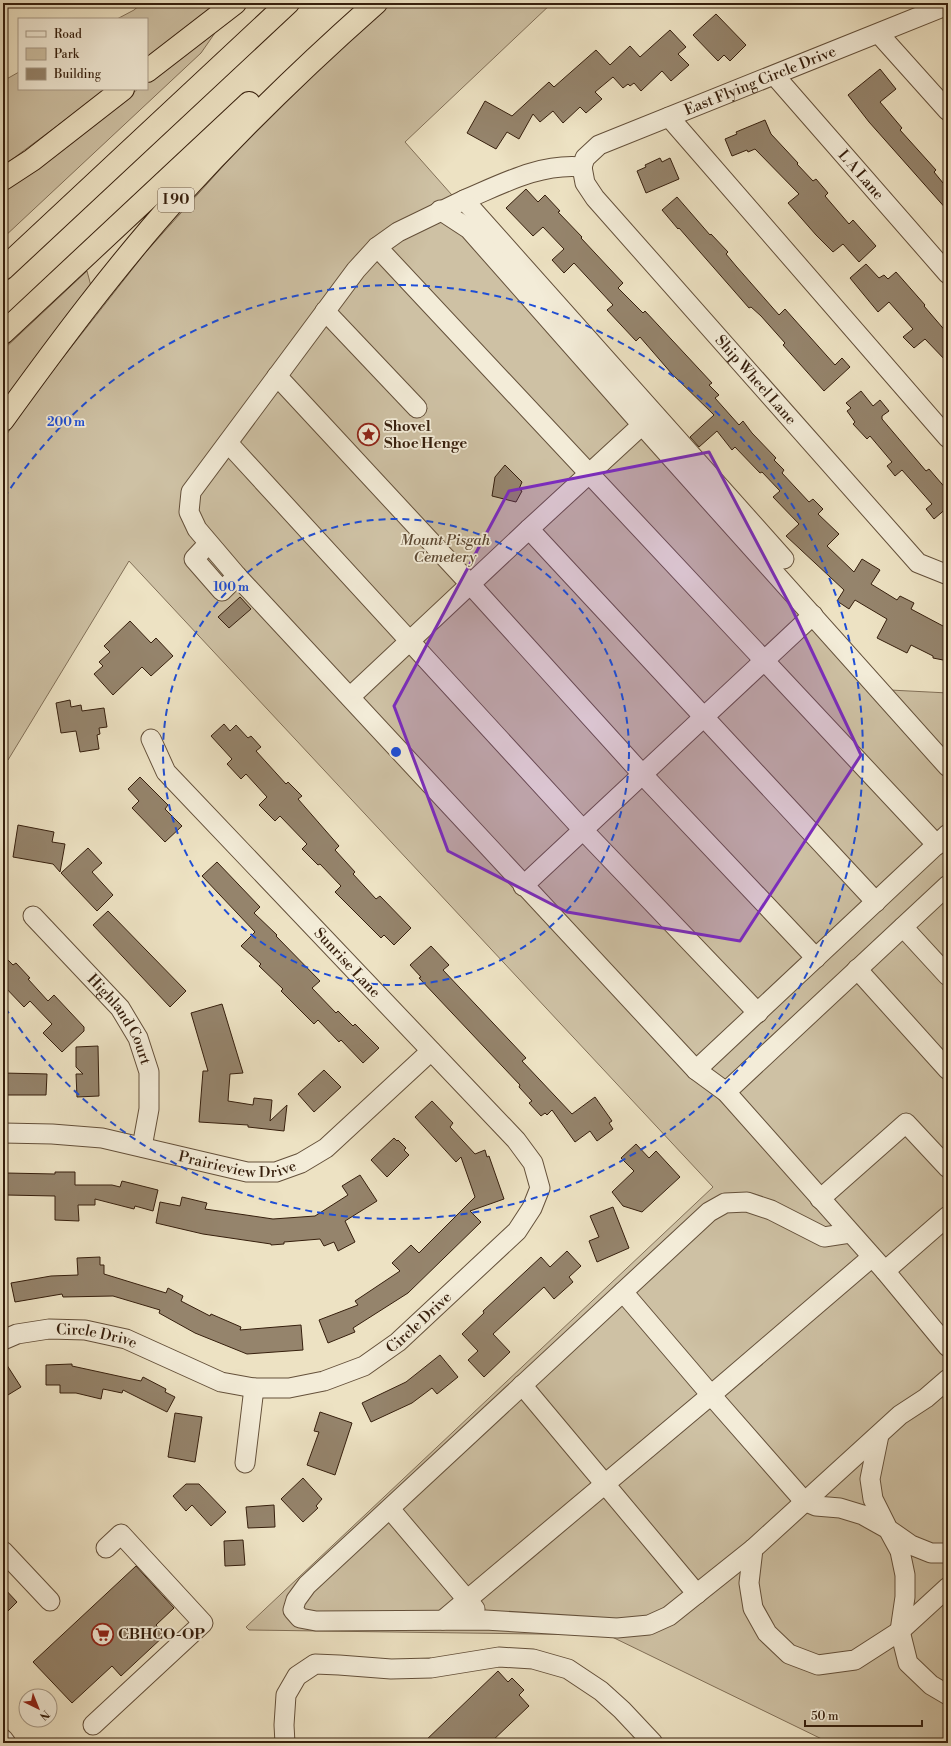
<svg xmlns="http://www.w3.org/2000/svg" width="951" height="1746" font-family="'Libre Bodoni',serif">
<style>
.green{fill:#cec1a4;stroke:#827058}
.building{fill:#95846c;stroke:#361f0d}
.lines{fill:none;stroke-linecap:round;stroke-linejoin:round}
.minor-casing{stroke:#64503a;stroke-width:21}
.highway-casing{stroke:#361f0d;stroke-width:24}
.minor{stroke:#f3ecd8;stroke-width:19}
.highway{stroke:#ede2c3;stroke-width:22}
.marked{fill:#7b2cbf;fill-opacity:0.2;stroke:#7b2cbf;stroke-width:3;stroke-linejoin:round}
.ring{fill:none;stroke:#1d4ed8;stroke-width:2;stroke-dasharray:7 5}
.labels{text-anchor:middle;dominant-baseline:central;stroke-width:3.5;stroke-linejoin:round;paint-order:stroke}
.shield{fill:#f3ecd8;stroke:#6f5c4a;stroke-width:1}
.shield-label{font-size:14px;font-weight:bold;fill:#361f0d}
.street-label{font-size:15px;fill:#361f0d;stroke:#f3ecd8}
.poi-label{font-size:15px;font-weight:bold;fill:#361f0d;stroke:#f3ecd8;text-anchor:start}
.park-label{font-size:15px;font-style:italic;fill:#5c4833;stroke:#f3ecd8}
.centre{fill:#1d4ed8;stroke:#f3ecd8;stroke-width:2}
.ring-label{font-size:12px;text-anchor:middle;font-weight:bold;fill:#1d4ed8;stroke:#f3ecd8;stroke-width:3.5;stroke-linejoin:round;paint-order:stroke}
</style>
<rect width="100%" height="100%" fill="#ede2c3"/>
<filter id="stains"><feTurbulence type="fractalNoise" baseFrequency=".005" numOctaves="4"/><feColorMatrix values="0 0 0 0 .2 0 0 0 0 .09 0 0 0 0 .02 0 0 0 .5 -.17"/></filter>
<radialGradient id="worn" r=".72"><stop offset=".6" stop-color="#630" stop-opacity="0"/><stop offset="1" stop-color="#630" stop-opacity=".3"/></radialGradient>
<path class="green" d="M142 3H218L147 58V19H117L134 10Z
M386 3H552L405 142 890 690 948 693V1743H830L608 1635 249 1630 246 1627 713 1187 129 561 8 760 3 765V440L29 401 145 253 233 155Z
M217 30 201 53 3 238V189L26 174 138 89H147V82Z
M19 72V89H107L3 166V81Z
M87 271 91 286 3 404V350Z"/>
<path class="building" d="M716 14 746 45 730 61 724 55 718 61 693 35Z
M670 30 686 47 678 54 689 65 671 81 662 71 641 91 634 83 630 86 628 84 623 88 613 77 595 92 602 99 586 113 580 107 563 123 553 111 540 122 533 114 519 139 507 132 496 149 467 133 485 101 512 116 549 82 554 87 596 50 610 65 630 46 640 57Z
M880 69 896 89 880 102 902 128 900 130 936 170 934 172 948 189V211L869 122 848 95Z
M765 120 771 134 798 163 797 164 813 181 816 179 828 193 825 196 849 224 853 220 876 246 859 262 843 244 833 252 816 235 788 203 799 194 755 149 748 152 747 150 732 156 725 139 737 134 736 132Z
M660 158 662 162 670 158 679 179 646 193 637 171 646 167 645 165Z
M526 189 538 202 545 195 560 211 558 212 582 237 581 238 623 283 618 288 643 313 645 311 712 383 709 385 719 395 715 398 739 425 743 421 752 433 776 458 774 460 784 470 782 473 809 502 813 499 823 509 818 514 839 534 827 546 854 572 862 559 880 570 871 584 897 600 900 596 914 603 911 609 943 626H948V661L933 658V656L911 645 907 653 877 638 887 619 855 600 849 609 837 601 844 590 786 536 799 524 773 497 780 491 762 472 760 473 735 447 732 450 717 431 699 447 690 437 714 415 672 374 640 337 636 341 607 310 613 305 574 263 564 273 552 260 564 249 543 227 533 236 506 208Z
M677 197 710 235 711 234 728 252 726 254 736 266 779 315 785 309 835 365 842 358 850 367 824 391 783 345 785 343 761 316 751 307 749 308 679 228 678 229 662 210Z
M866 264 879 278 884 275 888 279 896 272 925 305 924 306 948 334V363L925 339 914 348 903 337 913 329 889 302 878 312 850 278Z
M861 391 873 406 880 400 889 411 882 416V419L926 471 929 469 948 491V507L934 519 926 509 932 504 902 470 895 476 887 466 892 462 870 436 867 439 853 424 855 422 847 411 851 408 846 403Z
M505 465 522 482 519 489 522 491 516 502 492 496 495 477Z
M240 597 251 609 229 628 218 617Z
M130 621 151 643 156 638 173 656 151 676 142 667 113 695 94 674 103 666 99 662 110 652 104 646Z
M70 700 71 707 81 705 82 711 104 708 107 727 99 728 100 734 97 735 99 749 80 752 76 731 61 733 56 703Z
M224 724 230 731 236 725 248 738 251 736 261 747 256 751 286 784 288 782 302 796 298 799 339 846 335 850 355 872 353 874 376 899 380 896 411 928 394 945 384 935 381 938 335 892 341 886 320 864 318 865 302 849 307 844 280 816 275 821 259 805 267 797 246 774 241 779 227 764 232 759 211 736Z
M140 777 168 805 165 809 182 826 165 842 132 808 139 801 128 789Z
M18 825 54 832 52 842 65 844 60 872 53 864 13 857Z
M88 848 102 863 92 872 113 895 97 911 61 873Z
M217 862 260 907 254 913 277 935 276 936 320 981 312 988 336 1013 338 1011 353 1026 355 1024 379 1048 363 1063 341 1040 339 1042 318 1020 314 1024 281 991 283 989 259 966 261 964 241 946 255 932 202 876Z
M108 911 186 991 170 1007 93 925Z
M431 946 449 965 443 970 526 1058 522 1061 572 1114 595 1097 612 1121 609 1123 613 1129 597 1141 590 1131 575 1142 552 1110 547 1115 545 1113 541 1116 529 1103 532 1101 519 1087 520 1085 419 978 421 977 410 965Z
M3 955 13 965 16 963 30 978 28 979 48 1001 54 995 84 1027V1031L62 1052 43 1033 52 1024 30 1001 24 1007 3 985Z
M222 1004 243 1073 230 1074 228 1101 253 1105 254 1098 272 1100 270 1121 287 1105 284 1131 248 1127V1125L199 1122 203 1071H208L191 1013Z
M98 1046 99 1096 77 1097 76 1074H83L76 1067V1047Z
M324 1070 341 1087 314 1112 298 1094Z
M3 1073 47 1074 46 1095H3Z
M432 1101 453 1123 450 1127 475 1154 485 1150 487 1157 489 1156 504 1199 470 1211 481 1222 408 1293 353 1328 355 1332 328 1343 319 1320 358 1305 355 1301 400 1271 392 1263 411 1245 419 1253 475 1197 461 1157 456 1162 415 1117Z
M394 1138 397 1141 398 1140 406 1148 404 1150 409 1155 387 1177 371 1160Z
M636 1144 649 1158 656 1151 680 1177 642 1212 623 1206 612 1192 634 1171 621 1158Z
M55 1172H75V1185H112L120 1187 122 1181 158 1190 153 1211 135 1206 134 1209 95 1199V1205H78L79 1221 55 1220V1196L6 1195V1173L55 1174Z
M360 1175 377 1201 345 1221 355 1242 338 1251 334 1242 324 1246 320 1239 284 1242V1244L271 1245V1244L203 1234 156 1223 160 1202 180 1206 182 1197 207 1203 205 1209 273 1219 315 1216 348 1195 342 1186Z
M613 1207 629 1248 597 1262 589 1241 599 1237 590 1216Z
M567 1251 581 1266 569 1277 573 1282 554 1299 544 1287 493 1334 510 1352 484 1377 468 1360 478 1351 462 1334 484 1313 483 1311 541 1257 550 1267Z
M100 1257V1265H104V1274L166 1293 168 1288 183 1296 181 1301 210 1316 211 1314 241 1327 240 1330 301 1325 303 1350 247 1354 195 1333 159 1313 160 1310 113 1296 63 1297 62 1294 15 1302 11 1283 51 1276 78 1275 77 1258Z
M440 1355 458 1377 437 1394 432 1388 412 1403 371 1422 362 1403 406 1382Z
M3 1359 21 1387 3 1398Z
M72 1364V1366L141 1381 143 1377 166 1389 165 1392 175 1397 167 1412 123 1390 122 1393 103 1389 101 1399 76 1393H60V1385H46V1365Z
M320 1412 352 1423 335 1475 307 1465 319 1432 314 1431Z
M175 1413 202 1417 195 1462 168 1457Z
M303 1478 322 1499 316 1506 318 1508 303 1522 281 1499Z
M186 1484H199L226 1512 211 1526 192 1505 186 1511 173 1496Z
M274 1505 275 1527 248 1528 246 1507Z
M243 1540 245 1565 225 1566 224 1541Z
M136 1566 174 1608 156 1625 165 1635 121 1676 112 1666 72 1703 33 1662Z
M3 1587 17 1602 3 1616Z
M498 1671 508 1682 512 1678 524 1690 519 1695 529 1706 490 1743H423Z"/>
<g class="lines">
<defs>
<g id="minor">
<path d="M879 34 948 111"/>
<path id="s1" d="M775 76 948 274"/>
<path d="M669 117 948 438"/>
<path d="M582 167C540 163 502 184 464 200L784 559"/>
<path id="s2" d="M582 167 585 183 595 198 918 563 948 575"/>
<path id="s3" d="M582 167 585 158 599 145 948 5"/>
<path d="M464 200 398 232 377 247 356 270 191 492 189 512 197 529 237 576 696 1070 726 1092 885 1271 948 1347"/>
<path d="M440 210 469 229 642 425 948 767"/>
<path d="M377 247 937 845"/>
<path d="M325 311 417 408"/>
<path d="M277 376 470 584 642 774 816 958"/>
<path d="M228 443 583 830 758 1013"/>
<path d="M529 529 876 902"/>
<path d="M208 544 194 559 222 591 237 576"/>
<path d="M350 697 529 529 642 425"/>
<path d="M523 886 813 615"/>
<path id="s4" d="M33 916 120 1008 138 1038 149 1072V1109L142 1147"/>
<path d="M903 927 948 976"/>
<path d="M857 969 948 1070"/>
<path d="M696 1070 948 834"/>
<path d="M726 1092 948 885"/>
<path id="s5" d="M3 1133 52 1134 102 1138 247 1172H276L301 1163 326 1148 431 1051"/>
<path d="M820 1199 906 1123 948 1168"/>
<path d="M850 1233 824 1237 771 1210 747 1202 725 1203 709 1212 307 1585 296 1600 293 1610 300 1618 316 1621 485 1620 617 1628 649 1625 669 1616 753 1549 900 1415 926 1398 948 1379"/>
<path d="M885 1271 948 1216"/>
<path d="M623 1292 711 1395 804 1501 816 1506 840 1508 863 1515 888 1529 900 1551 905 1575V1597L900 1631 908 1663 931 1685 948 1695"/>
<path id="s6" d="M3 1340 17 1334 49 1329 85 1330 126 1339 221 1382 254 1388H289L324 1381 364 1366 398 1342 517 1231 532 1208 540 1188 533 1163 516 1140 166 772 151 739"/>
<path d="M522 1385 697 1594"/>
<path d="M879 1435 870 1479 873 1499 888 1529 911 1545 931 1553H948"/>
<path d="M245 1463 254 1388"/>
<path d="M390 1509 475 1609"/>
<path d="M753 1549 749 1583 753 1608 767 1633 789 1654 818 1665 855 1660 900 1631 948 1587"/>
<path d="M3 1551 50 1601"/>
<path d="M443 1620 711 1395 872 1257"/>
<path d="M93 1725 203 1623 121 1534 106 1548"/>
<path d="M3 1739 6 1743"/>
<path d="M285 1743 284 1725 286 1695 297 1676 315 1664 339 1665 391 1669 431 1668 499 1657 533 1659 568 1669 601 1691 622 1710 653 1743"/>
</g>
<path id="highway" d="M147 71 235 3
M3 179 32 160 123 89
M3 269 288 3
M3 333 249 103
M3 420C58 344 116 266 179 196 241 128 307 64 376 3"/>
</defs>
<use href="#minor" class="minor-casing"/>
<use href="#highway" class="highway-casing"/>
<use href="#minor" class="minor"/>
<use href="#highway" class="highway"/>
</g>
<path class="marked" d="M709 452 792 609 861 755 740 941 567 912 448 851 394 706 509 491Z"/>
<g class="ring">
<circle cx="396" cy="752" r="233"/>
<path d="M4 498A467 467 0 1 1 4 1006"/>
</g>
<defs>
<symbol id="sight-ring" viewBox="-11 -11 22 22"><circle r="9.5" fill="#f3ecd8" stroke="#8f2418" stroke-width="1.5"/><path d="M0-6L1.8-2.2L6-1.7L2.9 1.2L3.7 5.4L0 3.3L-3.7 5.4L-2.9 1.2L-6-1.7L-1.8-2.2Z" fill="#8f2418"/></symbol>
<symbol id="supermarket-ring" viewBox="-11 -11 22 22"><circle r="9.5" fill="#f3ecd8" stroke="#8f2418" stroke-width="1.5"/><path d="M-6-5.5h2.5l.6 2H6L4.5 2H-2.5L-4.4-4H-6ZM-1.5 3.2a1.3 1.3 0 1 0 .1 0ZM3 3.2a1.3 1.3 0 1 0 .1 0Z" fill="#8f2418"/></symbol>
</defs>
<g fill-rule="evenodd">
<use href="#sight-ring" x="356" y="422" width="25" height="25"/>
<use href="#supermarket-ring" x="90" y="1622" width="25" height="25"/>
</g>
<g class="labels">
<rect class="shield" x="158" y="188" width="36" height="24" rx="3"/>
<g class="shield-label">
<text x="176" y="200">I 90</text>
</g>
<g class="street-label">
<text stroke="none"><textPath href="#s3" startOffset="202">East Flying Circle Drive</textPath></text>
<text stroke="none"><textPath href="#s1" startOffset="131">L A Lane</textPath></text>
<text stroke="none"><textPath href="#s2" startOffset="277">Ship Wheel Lane</textPath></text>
<text transform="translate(347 963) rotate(47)">Sunrise Lane</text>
<text stroke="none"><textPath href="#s4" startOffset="136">Highland Court</textPath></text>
<text stroke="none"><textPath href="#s5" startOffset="238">Prairieview Drive</textPath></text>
<text stroke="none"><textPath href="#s6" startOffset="447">Circle Drive</textPath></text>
<text stroke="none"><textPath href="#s6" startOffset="96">Circle Drive</textPath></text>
</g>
<g class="poi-label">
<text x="384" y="426">Shovel<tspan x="384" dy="17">Shoe Henge</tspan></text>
<text x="118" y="1634">CBHCO-OP</text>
</g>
<g class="park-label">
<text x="445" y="540">Mount Pisgah<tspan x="445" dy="17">Cemetery</tspan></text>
</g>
</g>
<circle cx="396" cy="752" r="6" class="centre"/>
<g class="ring-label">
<text x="66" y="426">200 m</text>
<text x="231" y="591">100 m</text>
</g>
<rect width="951" height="1746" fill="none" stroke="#ede2c3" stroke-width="16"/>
<rect x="4" y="4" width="943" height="1738" fill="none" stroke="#361f0d" stroke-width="2"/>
<rect x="8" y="8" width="935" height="1730" fill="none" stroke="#361f0d"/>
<rect x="18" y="18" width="130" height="72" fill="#f3ecd8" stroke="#a79a87"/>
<rect x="26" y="31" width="20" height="6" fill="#f3ecd8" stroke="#a79a87"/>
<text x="54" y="38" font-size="12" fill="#361f0d">Road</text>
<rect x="26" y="48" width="20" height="12" fill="#cec1a4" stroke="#a79a87"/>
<text x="54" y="58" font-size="12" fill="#361f0d">Park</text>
<rect x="26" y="68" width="20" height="12" fill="#95846c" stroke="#a79a87"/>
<text x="54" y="78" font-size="12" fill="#361f0d">Building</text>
<g transform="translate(38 1708) rotate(137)"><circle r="19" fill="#f3ecd8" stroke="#a79a87"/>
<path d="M0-3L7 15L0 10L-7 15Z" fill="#8f2418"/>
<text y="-6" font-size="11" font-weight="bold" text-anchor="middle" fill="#361f0d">N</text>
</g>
<path d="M805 1720v6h117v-6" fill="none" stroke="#361f0d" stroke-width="2"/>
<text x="811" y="1720" font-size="12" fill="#361f0d" stroke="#f3ecd8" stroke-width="3" paint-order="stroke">50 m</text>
<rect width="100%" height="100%" filter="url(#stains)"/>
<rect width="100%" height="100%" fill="url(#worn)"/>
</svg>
